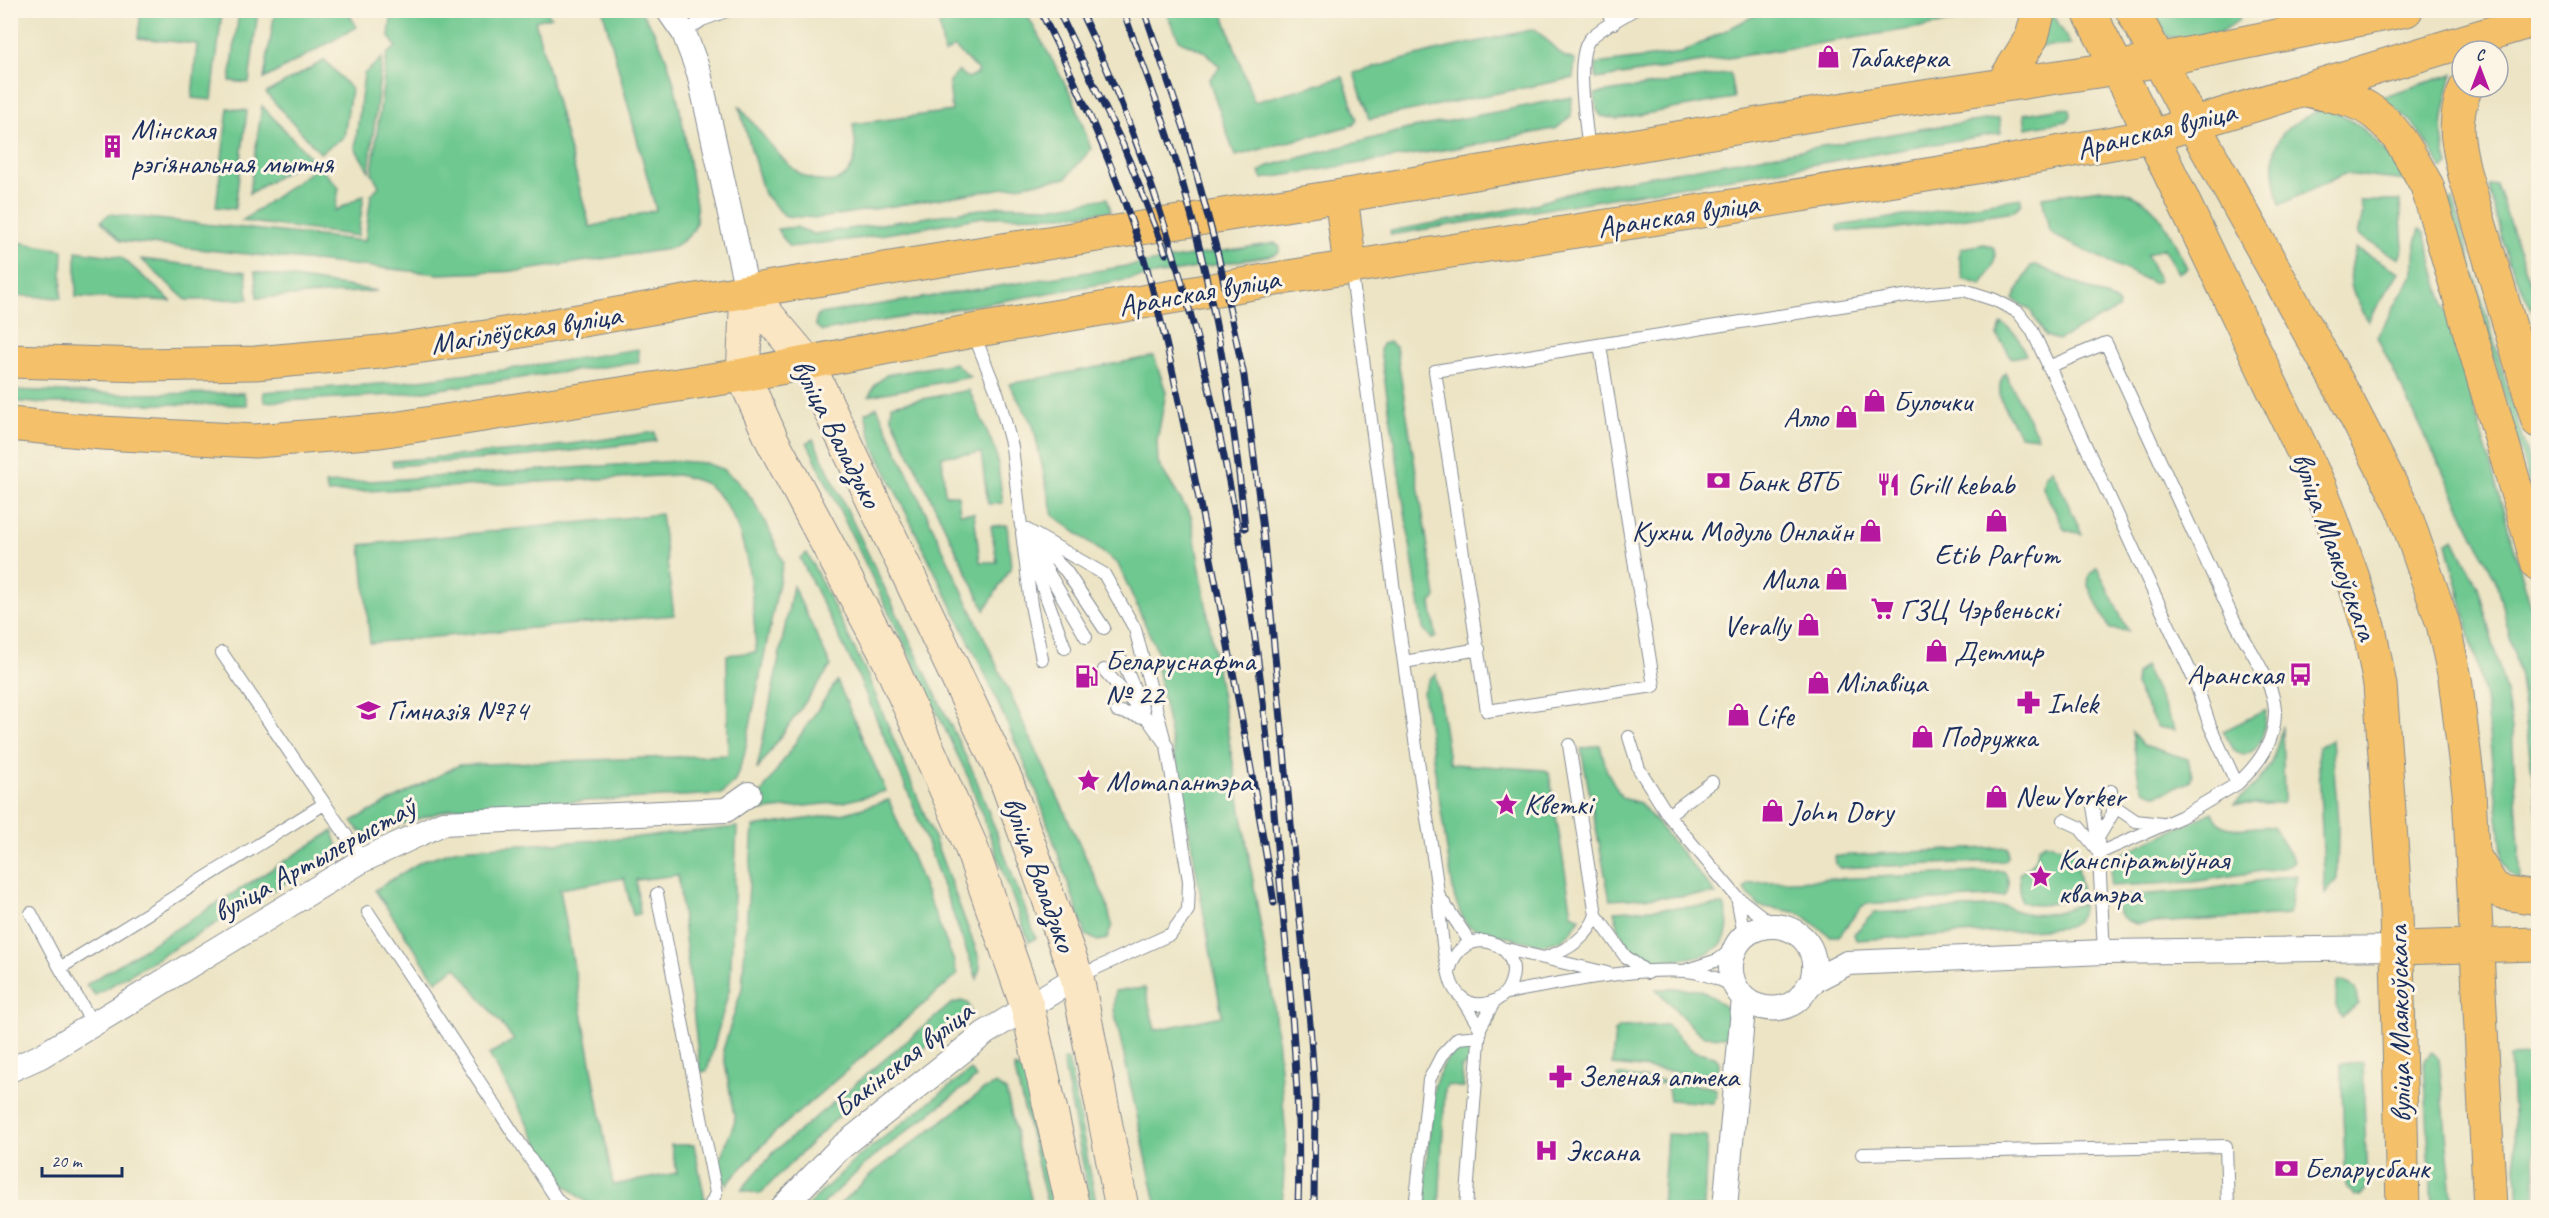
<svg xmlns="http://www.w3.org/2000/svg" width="2549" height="1218" font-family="Caveat,sans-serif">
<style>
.green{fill:#6ec890;stroke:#447c77;stroke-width:1.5}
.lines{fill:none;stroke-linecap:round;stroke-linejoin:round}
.lane-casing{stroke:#848a91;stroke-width:14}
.street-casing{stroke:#848a91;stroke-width:26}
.secondary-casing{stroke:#848a91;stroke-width:35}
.primary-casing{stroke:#848a91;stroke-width:35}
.lane{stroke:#fff;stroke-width:12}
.street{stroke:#fff;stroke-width:24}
.secondary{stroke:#fbe6c3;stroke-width:33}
.primary{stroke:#f4c16a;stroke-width:33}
.rail-casing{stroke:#1b2f5e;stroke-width:7}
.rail{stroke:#fcf5e5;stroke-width:4.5;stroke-dasharray:14;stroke-linecap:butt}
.labels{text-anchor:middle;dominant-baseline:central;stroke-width:6;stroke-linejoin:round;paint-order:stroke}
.poi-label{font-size:30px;fill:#1b2f5e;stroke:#fcf5e5;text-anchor:start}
.street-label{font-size:30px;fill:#1b2f5e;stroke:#fcf5e5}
</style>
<rect width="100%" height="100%" fill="#fcf5e5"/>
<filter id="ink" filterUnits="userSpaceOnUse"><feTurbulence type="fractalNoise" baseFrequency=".0167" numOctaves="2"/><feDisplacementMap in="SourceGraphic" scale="12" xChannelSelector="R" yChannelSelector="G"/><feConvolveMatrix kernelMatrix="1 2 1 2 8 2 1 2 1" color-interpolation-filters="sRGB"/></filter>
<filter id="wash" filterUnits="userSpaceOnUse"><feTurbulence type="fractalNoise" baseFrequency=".008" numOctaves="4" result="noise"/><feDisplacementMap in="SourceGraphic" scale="24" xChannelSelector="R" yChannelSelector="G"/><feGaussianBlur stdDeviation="1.35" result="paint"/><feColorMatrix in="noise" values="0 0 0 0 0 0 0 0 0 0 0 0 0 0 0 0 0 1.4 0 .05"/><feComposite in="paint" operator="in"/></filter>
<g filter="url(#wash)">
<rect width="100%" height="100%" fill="#ece4c4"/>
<path class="green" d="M141 10 222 11 212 100 192 98 197 44 138 38Z
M1765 10H1966V11L1959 21 1596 79V64L1682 53Z
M239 11H258L249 83 230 81Z
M275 11H347L357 27 264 79Z
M392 11H546L551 17 535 21 590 227 656 210 603 11H640C679 56 685 145 696 204 699 230 692 237 669 249L520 271 439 274 121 241 101 221 109 214 365 241 371 195 379 186 372 173 387 54 396 47 389 36Z
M937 11H1025L1074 100 1091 149 1066 178 819 218 785 216 764 194 739 106C756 125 774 153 794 169 812 185 846 189 854 161 858 149 854 136 853 124L952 111 949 82 958 71 968 78 977 74V69L954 47 944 54Z
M1165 11H1222L1254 102 1343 77 1357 120 1353 125 1235 156 1209 80 1220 67 1205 52 1180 41Z
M2154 11H2242L2239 20 2218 34 2176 39 2167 37Z
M2052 12 2071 45 2036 47Z
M1535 29 1563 56 1575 60 1573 78 1369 119 1354 73 1431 52Z
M382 58 369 171 355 148 364 74Z
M325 60 351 89 344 137 320 153 266 93Z
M1730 73 1734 98 1617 119 1601 116 1597 110 1595 94Z
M2453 74C2444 108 2437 130 2448 165L2441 169 2431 149 2412 122 2381 97Z
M1572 97 1571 116 1557 128 1480 144 1262 179 1259 172 1269 166 1408 129Z
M262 106 310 157 249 194Z
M228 108 247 111 235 209 216 207Z
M2062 108 2070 110 2071 116 2067 121 2026 128 2024 114Z
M2327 109C2365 122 2385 150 2407 181L2344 174 2280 205C2276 186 2270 162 2277 143 2283 127 2311 112 2327 109Z
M1999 118 2001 133 1391 235 1390 231 1529 206 1584 188 1920 129Z
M319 166 339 188 335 211 364 195 358 236 242 221Z
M2496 184 2538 305V322L2508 260 2488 186Z
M2101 189C2154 187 2167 228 2187 268L2178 273 2163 248 2147 255 2159 281 2153 283 2055 236 2049 230 2042 197Z
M1107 198 1111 211 1060 216 983 217 863 238 789 247 777 229 796 227 814 234 1001 206 1055 207Z
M2021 198V204L2014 211 1885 230 1839 231 1837 226Z
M2453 199 2538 493V513L2449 201Z
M2360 201H2400L2403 248 2399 259 2358 235 2363 213Z
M2420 229 2424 233 2538 631V817L2520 678 2496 581 2377 337 2414 272 2416 242Z
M17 242 63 250 61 298 11 295V247Z
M1275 243 1280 247 1279 252 1273 255 823 331 816 326V319L819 314Z
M1984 244 1993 247C1999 261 1989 273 1982 285L1963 279 1959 256 1962 248Z
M2356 248 2399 272 2368 321C2351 288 2345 286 2356 248Z
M76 251 121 257 171 301 76 297Z
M141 259 246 272 248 299 186 300Z
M2036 265 2115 301 2119 305 2118 309 2058 340 2046 336 2030 310 2013 299 2031 266Z
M255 272 377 291 257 298Z
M2002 323 2017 335 2026 355 2012 358 1997 335Z
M1389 342 1396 347 1436 597 1431 603 1436 637 1432 639 1423 628 1380 350 1382 344Z
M638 349 639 362 395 395 264 402 263 392 394 383 503 370Z
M1154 356 1166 392 1157 441 1158 463 1191 516 1274 1004 1286 1135 1282 1207H1157L1114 1010 1115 991 1145 988 1155 1030 1222 1016 1189 830 1157 668 1163 664 1118 564 1053 515 1033 425 1009 384Z
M955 363 970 377 869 396 875 385 886 375Z
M2005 373 2038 437 2020 435C2010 416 1990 393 2005 373Z
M11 390 122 394 244 393 247 405 36 403 11 401Z
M969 390 996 452 1003 503 988 504 981 453 942 456 945 495H958L960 513H974L980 562H997L991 526 1007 525 1011 567 985 610 891 416 892 405Z
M877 407 1106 901 1112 925 1107 939 1098 941 1086 935 1035 787 986 676 874 447 865 413Z
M655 432 656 441 529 456 393 466 392 461 528 450Z
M813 439 975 776 1036 938 1029 942 969 779 807 442Z
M677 461 705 463 722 469 737 481 752 499 769 529 783 562 744 756 735 781 721 794 454 808 395 826 368 833 359 831 352 821 459 765 728 755 727 655 756 652C753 602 752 521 709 486 702 480 687 478 678 475L328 493 325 484Z
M2052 469 2082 534 2065 530 2043 488 2044 477Z
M661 514 674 615 370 643 361 545Z
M2454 539 2478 587 2506 693 2512 729 2521 881 2509 873 2503 861 2485 698 2447 543Z
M807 553 865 670 931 830 978 955 980 967 977 979 909 794 855 669 800 558Z
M2097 567 2128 631 2110 629 2088 586 2089 575Z
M793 586 831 666 757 770Z
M2144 666 2175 730 2157 727 2135 685 2136 674Z
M1436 674 1449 761 1452 764 1545 770 1549 773 1572 914 1580 918 1572 931 1560 941 1542 945 1481 931 1468 926 1461 915 1454 896 1423 692 1430 678Z
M837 681 886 791 844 802 757 811 756 801Z
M2266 710C2264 729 2265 750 2243 755L2234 750 2223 731Z
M2282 725 2284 799 2281 804H2234C2266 777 2274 766 2282 725Z
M2132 732 2143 745 2188 759 2192 776 2190 782 2157 795 2144 790 2139 781Z
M2332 740 2338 823 2337 879 2325 894 2318 747Z
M1600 745 1607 771 1622 798 1640 803 1716 894 1610 900 1581 749Z
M889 800 953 959 957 975 771 1136 726 1185 718 1164 735 1121 723 1050 742 988 753 827 846 813Z
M2213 812C2222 840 2252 823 2274 827L2294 861 2286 867 2193 882 2110 886 2111 868 2120 854Z
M737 827 730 987 707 1071 700 1072 678 875 636 880 640 914 633 915 624 878 560 889 613 1185 677 1173 671 1145H694L705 1200 666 1208 595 1207 587 1203 558 1179 489 1054 514 1040 456 967 436 981 375 890 422 861 458 849 631 838Z
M333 831 339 851 95 995 86 985Z
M2045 843 2067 849 2074 853 2082 892C2065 900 2040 911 2021 901L2019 874C2029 864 2038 863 2038 847Z
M2008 847V857L2004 861 1840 868 1836 864 1835 856Z
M2004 871C2009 877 2010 889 2005 896L1866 904 1861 907 1839 936H1830L1800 913 1759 906 1744 889 1749 883Z
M2296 875 2289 915 2137 924C2122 921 2116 912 2113 897L2202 890Z
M2082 903C2083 918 2076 926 2062 928L1856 940 1854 934 1874 913 2005 906C2032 920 2055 915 2082 903Z
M1724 905C1737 945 1714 956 1679 959 1662 961 1645 961 1631 948 1620 938 1618 925 1614 911Z
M2343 981 2355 988 2358 1004 2342 1017 2336 1006 2337 982Z
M1656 989C1692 989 1699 983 1727 1009L1728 1037 1703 1036 1693 1028Z
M961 1001 968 1003 971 1011 828 1126 760 1194 741 1190 774 1152 951 1004Z
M1667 1025 1693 1051 1715 1056 1719 1062V1076L1612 1065 1615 1031 1620 1027Z
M1473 1044 1471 1063 1461 1067 1464 1088 1448 1085 1445 1089 1439 1207 1422 1208 1434 1087C1441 1066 1449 1049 1473 1044Z
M2431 1052 2439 1059 2453 1207H2432L2424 1060Z
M2530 1056 2536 1207H2518L2510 1057Z
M1068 1059 1097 1207H1091L1063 1060Z
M2363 1062 2367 1189 2361 1196H2355L2346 1187 2341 1064Z
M1014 1067 1027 1073 1059 1207H1048Z
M971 1070 976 1078 872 1158 820 1207H806L857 1158Z
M1618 1075 1711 1087 1716 1089 1717 1096 1713 1103 1670 1100 1667 1084 1618 1079Z
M996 1084 1006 1091 1033 1207H837L874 1172 985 1089Z
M1667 1134 1707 1136 1704 1207H1662Z"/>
</g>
<g filter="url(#ink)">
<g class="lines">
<defs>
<path id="lane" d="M1606 10 1614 23
M684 33 702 20 729 10
M1589 152C1587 129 1574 56 1590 39 1601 27 1620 19 1633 10
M1351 267C1373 434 1394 600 1419 767 1425 809 1433 851 1438 893 1440 917 1441 939 1446 961 1449 973 1450 986 1459 995 1475 1012 1504 1004 1511 982 1525 941 1460 920 1449 972
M973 332 998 395 1012 447 1021 526 1086 637
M1600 345 1654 686 1487 711 1435 371 1910 295 1964 290 1995 300 2018 312 2032 330 2196 684 2210 726 2237 784 2181 817 2099 853
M2048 367 2106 343C2148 435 2190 527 2233 618 2246 645 2273 680 2275 709 2276 741 2259 764 2237 784
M1022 527 1104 574 1135 629 1164 738
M1022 533 1031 605 1042 659
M1034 539 1066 571 1104 628
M1031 555 1065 648
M222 653 363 860
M1122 660 1143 709
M1404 662 1479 649
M1117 711 1147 718
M1629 737 1639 769 1668 815 1737 897 1772 924
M1569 745 1596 915 1625 956 1648 973
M2092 800 2098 838 2104 952
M2114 806 2136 821 2162 824
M1668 815 1712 782
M2064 820 2079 827 2099 852
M2098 838 2113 813 2111 791
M657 894 716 1193 709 1208
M1439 896 1470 942
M1737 897 1744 935
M368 912 558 1201 567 1208
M31 913 60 968 324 804
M1502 948 1607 973
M1544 958C1566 951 1588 938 1596 915
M60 968 93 1024
M1687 970 1718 960 1731 950
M1077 977 1171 934 1188 910 1189 881 1167 746 1147 718 1104 670
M1506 993C1562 983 1628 968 1685 971 1702 972 1719 979 1734 986
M1462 999 1480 1028
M1862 1154 2226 1146 2228 1208
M1415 1208 1429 1080 1442 1055 1458 1038 1480 1036
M1466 1208 1480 1028 1494 1002"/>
<path id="street" d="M668 10 684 33 699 73 747 291
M1812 982C1813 976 1815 969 1814 963 1810 917 1742 912 1732 958 1729 971 1732 985 1742 996 1752 1007 1770 1011 1784 1007 1804 1001 1803 988 1815 980 1825 974 1837 969 1847 963L2104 952 2397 948
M10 1070 41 1056 363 860 443 823 726 810 749 794
M782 1208 839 1149 985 1033 1077 977
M1725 1208 1744 998"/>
<path id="secondary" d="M747 291 807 362 1006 780 1077 977 1122 1208
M747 291 743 375 772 440 887 656 970 844 1027 1006 1073 1208"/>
<path id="primary" d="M2088 10 2152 136 2320 487 2353 578 2370 633 2380 685 2396 911 2403 1208
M2132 10 2193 124 2345 396 2403 508 2443 624 2455 678 2469 792 2490 1208
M2002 85 2032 37 2039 10
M2466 87C2452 121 2457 141 2465 175L2538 421
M2307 90C2321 94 2337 96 2352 101 2390 114 2409 153 2427 186L2538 564
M1341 196 1350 266
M10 361 142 365 255 363 380 352 493 336 747 291 1341 196 1863 106 2118 68 2406 10
M10 424 102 433 255 441 380 431 743 375 972 331 1282 278 1989 165 2152 136 2538 19
M2472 853 2492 886 2503 893 2538 898
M2397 948 2538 944"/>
</defs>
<use href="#lane" class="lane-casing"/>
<use href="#street" class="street-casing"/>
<use href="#secondary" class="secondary-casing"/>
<use href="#primary" class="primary-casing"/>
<use href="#lane" class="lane"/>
<use href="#street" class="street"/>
<use href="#secondary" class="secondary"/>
<use href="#primary" class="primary"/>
<defs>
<path id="rail" d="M1040 10C1082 94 1120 179 1147 269 1170 349 1185 432 1202 514 1228 643 1253 773 1274 903
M1058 10 1123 145 1166 254
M1080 10C1172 201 1223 416 1253 624 1265 706 1272 788 1279 870 1289 982 1302 1095 1298 1208
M1123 10C1138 52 1154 93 1168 135 1209 262 1232 395 1245 528
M1144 10 1186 134 1218 255 1244 376 1263 530 1310 1024 1315 1094 1314 1208"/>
</defs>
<use href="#rail" class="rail-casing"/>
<use href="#rail" class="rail"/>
</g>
</g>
<defs>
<symbol id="shop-bare" viewBox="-9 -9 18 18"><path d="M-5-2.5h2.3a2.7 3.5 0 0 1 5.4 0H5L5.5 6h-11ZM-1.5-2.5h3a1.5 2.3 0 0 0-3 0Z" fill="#b5179e" stroke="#fcf5e5" stroke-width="2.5" paint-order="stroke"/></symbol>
<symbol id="building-bare" viewBox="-9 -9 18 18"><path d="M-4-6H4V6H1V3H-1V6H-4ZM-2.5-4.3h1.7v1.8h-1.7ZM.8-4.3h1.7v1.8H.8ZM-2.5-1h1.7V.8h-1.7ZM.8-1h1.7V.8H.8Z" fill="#b5179e" stroke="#fcf5e5" stroke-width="2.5" paint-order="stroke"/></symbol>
<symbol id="bank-bare" viewBox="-9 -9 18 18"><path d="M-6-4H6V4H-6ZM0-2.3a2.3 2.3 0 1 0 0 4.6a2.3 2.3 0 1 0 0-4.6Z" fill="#b5179e" stroke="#fcf5e5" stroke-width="2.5" paint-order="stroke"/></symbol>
<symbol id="restaurant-bare" viewBox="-9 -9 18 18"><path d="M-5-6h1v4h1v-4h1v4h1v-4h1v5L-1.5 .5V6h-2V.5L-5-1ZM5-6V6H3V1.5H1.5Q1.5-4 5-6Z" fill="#b5179e" stroke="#fcf5e5" stroke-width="2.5" paint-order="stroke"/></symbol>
<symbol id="supermarket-bare" viewBox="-9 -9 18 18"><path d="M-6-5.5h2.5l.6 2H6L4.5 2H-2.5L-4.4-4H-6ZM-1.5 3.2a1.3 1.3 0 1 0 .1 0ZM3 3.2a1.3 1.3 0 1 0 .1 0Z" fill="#b5179e" stroke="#fcf5e5" stroke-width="2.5" paint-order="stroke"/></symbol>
<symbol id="bus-bare" viewBox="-9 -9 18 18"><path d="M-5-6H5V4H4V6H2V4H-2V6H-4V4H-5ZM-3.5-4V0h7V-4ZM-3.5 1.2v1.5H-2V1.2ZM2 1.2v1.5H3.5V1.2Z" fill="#b5179e" stroke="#fcf5e5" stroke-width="2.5" paint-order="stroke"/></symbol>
<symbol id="fuel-bare" viewBox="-9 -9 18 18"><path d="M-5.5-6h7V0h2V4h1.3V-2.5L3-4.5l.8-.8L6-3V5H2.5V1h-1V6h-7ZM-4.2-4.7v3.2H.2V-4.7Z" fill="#b5179e" stroke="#fcf5e5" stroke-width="2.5" paint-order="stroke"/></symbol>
<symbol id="pharmacy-bare" viewBox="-9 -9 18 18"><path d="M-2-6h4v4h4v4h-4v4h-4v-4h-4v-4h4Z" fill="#b5179e" stroke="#fcf5e5" stroke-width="2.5" paint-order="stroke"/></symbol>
<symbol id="school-bare" viewBox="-9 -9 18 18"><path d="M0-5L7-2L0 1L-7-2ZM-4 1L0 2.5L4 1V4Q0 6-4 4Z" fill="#b5179e" stroke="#fcf5e5" stroke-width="2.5" paint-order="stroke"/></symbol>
<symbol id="sight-bare" viewBox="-9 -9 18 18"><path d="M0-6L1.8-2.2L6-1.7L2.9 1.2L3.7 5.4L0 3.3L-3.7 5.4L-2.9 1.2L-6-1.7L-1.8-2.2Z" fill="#b5179e" stroke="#fcf5e5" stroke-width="2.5" paint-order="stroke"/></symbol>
<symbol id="hospital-bare" viewBox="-9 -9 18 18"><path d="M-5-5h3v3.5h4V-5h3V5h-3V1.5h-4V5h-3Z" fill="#b5179e" stroke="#fcf5e5" stroke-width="2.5" paint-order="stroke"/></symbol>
</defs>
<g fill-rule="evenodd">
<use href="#shop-bare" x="1812" y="40" width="33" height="33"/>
<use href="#building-bare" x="96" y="130" width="33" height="33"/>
<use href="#shop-bare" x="1858" y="384" width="33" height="33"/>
<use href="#shop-bare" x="1830" y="400" width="33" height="33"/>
<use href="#bank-bare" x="1702" y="464" width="33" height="33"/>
<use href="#restaurant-bare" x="1872" y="468" width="33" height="33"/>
<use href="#shop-bare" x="1980" y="504" width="33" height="33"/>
<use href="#shop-bare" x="1854" y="514" width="33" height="33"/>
<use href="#shop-bare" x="1820" y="562" width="33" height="33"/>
<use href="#supermarket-bare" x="1866" y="592" width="33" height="33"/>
<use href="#shop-bare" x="1792" y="608" width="33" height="33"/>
<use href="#shop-bare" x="1920" y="634" width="33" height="33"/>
<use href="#bus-bare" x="2284" y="658" width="33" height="33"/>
<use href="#fuel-bare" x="1070" y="660" width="33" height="33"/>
<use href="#shop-bare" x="1802" y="666" width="33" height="33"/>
<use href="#pharmacy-bare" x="2012" y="686" width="33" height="33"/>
<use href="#school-bare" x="352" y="694" width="33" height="33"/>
<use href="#shop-bare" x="1722" y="698" width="33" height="33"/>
<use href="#shop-bare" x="1906" y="720" width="33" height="33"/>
<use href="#sight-bare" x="1072" y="764" width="33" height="33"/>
<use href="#shop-bare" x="1980" y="780" width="33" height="33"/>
<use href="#sight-bare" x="1490" y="788" width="33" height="33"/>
<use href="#shop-bare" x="1756" y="794" width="33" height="33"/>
<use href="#sight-bare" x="2024" y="860" width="33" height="33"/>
<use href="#pharmacy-bare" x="1544" y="1060" width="33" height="33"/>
<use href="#hospital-bare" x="1530" y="1134" width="33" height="33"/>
<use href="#bank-bare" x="2270" y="1152" width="33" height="33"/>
</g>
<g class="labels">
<g class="poi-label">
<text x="1847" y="57">Табакерка</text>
<text x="131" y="129">Мінская<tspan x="131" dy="34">рэгіянальная мытня</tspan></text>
<text x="1893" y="401">Булочки</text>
<text x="1828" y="417" text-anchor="end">Алло</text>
<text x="1736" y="481">Банк ВТБ</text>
<text x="1907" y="484">Grill kebab</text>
<text x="1853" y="531" text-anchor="end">Кухни Модуль Онлайн</text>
<text x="1997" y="554" text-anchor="middle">Etib Parfum</text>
<text x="1818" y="579" text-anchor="end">Мила</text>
<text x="1900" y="609">ГЗЦ Чэрвеньскі</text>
<text x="1790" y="625" text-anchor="end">Verally</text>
<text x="1954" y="651">Детмир</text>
<text x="1105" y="660">Беларуснафта<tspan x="1105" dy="34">№ 22</tspan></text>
<text x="2283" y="674" text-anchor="end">Аранская</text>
<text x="1836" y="682">Мілавіца</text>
<text x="2047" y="703">Inlek</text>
<text x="387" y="710">Гімназія №74</text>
<text x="1756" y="715">Life</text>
<text x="1940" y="737">Подружка</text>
<text x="1106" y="781">Мотапантэра</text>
<text x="2015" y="796">NewYorker</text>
<text x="1524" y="804">Кветкі</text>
<text x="1790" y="811">John Dory</text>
<text x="2058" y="859">Канспіратыўная<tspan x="2058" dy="34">кватэра</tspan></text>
<text x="1578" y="1076">Зеленая аптека</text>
<text x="1565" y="1151">Эксана</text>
<text x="2304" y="1168">Беларусбанк</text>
</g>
<g class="street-label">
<text transform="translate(2156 130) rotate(-14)">Аранская вуліца</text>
<text transform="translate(1678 215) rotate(-9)">Аранская вуліца</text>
<text transform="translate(1199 292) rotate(-10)">Аранская вуліца</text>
<text transform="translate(526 329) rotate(-9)">Магілёўская вуліца</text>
<text transform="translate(837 433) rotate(63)">вуліца Валадзько</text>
<text transform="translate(2335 546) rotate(70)">вуліца Маякоўскага</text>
<text transform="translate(314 859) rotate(-29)">вуліца Артылерыстаў</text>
<text transform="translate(1040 874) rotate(70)">вуліца Валадзько</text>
<text transform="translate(2399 1024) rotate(-91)">вуліца Маякоўскага</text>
<text transform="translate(903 1059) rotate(-38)">Бакінская вуліца</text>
</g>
</g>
<rect width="2549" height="1218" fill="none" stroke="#fcf5e5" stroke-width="36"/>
<g transform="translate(2480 69)"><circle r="28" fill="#fcf5e5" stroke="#a2a6af" stroke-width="1.5"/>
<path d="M0-4.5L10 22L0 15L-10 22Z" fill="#b5179e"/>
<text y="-9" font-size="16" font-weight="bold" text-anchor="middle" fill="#1b2f5e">С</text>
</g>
<path d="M42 1167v9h80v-9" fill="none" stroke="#1b2f5e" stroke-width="3"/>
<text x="51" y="1167" font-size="18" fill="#1b2f5e" stroke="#fcf5e5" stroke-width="4.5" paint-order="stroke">20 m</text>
</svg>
